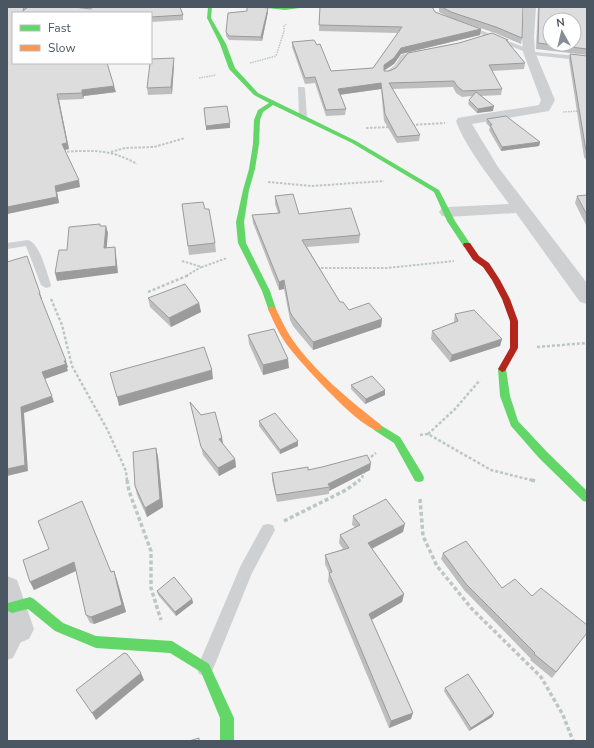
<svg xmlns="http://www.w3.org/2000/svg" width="594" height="748" font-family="'Nunito Sans',sans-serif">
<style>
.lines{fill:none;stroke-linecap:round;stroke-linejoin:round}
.path-far3{stroke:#bcc7c4;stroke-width:1.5;stroke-dasharray:1.5 1;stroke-linecap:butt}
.path-far2{stroke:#bcc7c4;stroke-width:2;stroke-dasharray:2.5 1.5;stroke-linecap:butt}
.path-far1{stroke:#bcc7c4;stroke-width:2.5;stroke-dasharray:3 2;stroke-linecap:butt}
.path{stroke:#bcc7c4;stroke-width:3.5;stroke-dasharray:4 2.5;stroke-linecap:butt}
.lane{fill:#ced0d2;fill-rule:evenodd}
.street{fill:#ced0d2;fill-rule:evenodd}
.fast{fill:#63d668;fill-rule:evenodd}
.slow{fill:#ff974d;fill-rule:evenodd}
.jam{fill:#b3261e;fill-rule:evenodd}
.wall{fill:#bebebf}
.shaded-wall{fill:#9b9b9b}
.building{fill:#ddddde;stroke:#9b9b9b;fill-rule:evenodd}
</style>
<rect width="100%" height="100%" fill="#f4f4f4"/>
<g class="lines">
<path class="path-far3" d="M250 63 276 56 284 31V26L286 24
M199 78 216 75
M563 112 579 111"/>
<path class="path-far2" d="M412 125 445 123
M366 128 391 127
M63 152C92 150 111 149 137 164
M111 152 125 148 154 147 185 138
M268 182 312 186 384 181
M182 261 202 267 227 258
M317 268H387L454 261
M186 276 201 267"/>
<path class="path-far1" d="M148 292 189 275
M51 299 62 325 72 366 107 429 126 471 127 481
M537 347 587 343
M428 434 455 409 480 380
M420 435 428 434 491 470 535 481
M367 460 376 453
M358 481 362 478 364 472"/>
<path class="path" d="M127 480 129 491 151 551V588L161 620
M531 480 536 481
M420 499 423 536 437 566 472 609 541 677 563 715 573 741
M284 521 346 490 360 480"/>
<path class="lane" d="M465 24 536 52 587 57V61L533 55 463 27 462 26Z
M420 50 423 52 422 53 406 57C402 66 396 73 387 76L383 74 395 65 401 55Z
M298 87H304L305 89 307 118 303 120 299 118Z
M28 240C40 243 47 274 51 285L50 287 46 288 41 285 26 246 7 249V243Z
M268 524 273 525 275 530 252 573 211 674 205 676 199 674 197 668 241 565 263 525Z
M19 621 25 623 27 629 13 658 7 660C7 646 4 627 19 621Z"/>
<path class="street" d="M524 7H536L534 37 535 52 555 100 549 111 472 124 498 167 587 283V304L580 302 516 213 448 217 442 216 439 212 442 208 448 207 509 204C492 180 465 147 456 121L458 118 463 117 539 105 541 100 523 52 522 37Z
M7 576 17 580 34 629 29 639 19 643 9 639 7 635Z"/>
<path class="fast" d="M208 7H212L211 18 226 44 235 68 258 93 356 141 439 190 455 221 471 245 470 247H464L447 221 434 192 352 143 273 105 263 112 260 120 259 144 255 169 249 190 244 222 246 243 270 291 276 309 272 312 269 311 262 291 238 243 236 222 243 190 249 169 253 144 254 120 258 110 269 103 254 95 229 69 220 44 207 18Z
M258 7H307L285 10Z
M502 366 506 369 510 396 518 421 547 452 587 491V502L583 501 539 458 511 426 500 396 498 369Z
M377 423 400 437 423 475 424 478 423 481 419 482 415 481 394 443 374 430 372 427 374 424Z
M30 597 34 599 63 623 96 636 172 641 209 664 234 718V741H220V718L201 672 170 653 96 648 55 631 28 609 12 613 8 611V603Z"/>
<path class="slow" d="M413 7H458L456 8H415Z
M272 306 276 309C281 319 286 330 292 339 315 372 349 400 380 424L382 427 380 430C365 435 295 357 285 342 278 332 273 320 268 309Z"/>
<path class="jam" d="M464 243H470L479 256 489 263 500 280 510 299 518 321V348L505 371 502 372 498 369 510 348V321L502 299 492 280 483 267 473 260 463 245Z"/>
</g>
<path class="wall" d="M7 7 75 8 91 9 89 7H180L183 15V20L151 22V13H13L116 92 84 96 83 99 59 100 69 149 65 150 80 187 57 192 59 203 7 214Z
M320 7 435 12 481 29 480 35 401 54 394 64 384 71H389L459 43 508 40 507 42 525 63 524 69 492 71 502 89 501 95 481 96 493 111 477 113 468 104 469 100 472 96 462 97 456 93 453 87 392 89 420 135 419 141 397 143 384 121 381 89 340 95 346 109 345 115 326 116 315 83 305 84 292 47V42L317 45 331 71 373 68 398 33 319 31Z
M439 7H523L522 38 521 44 495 33 451 18 439 12Z
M538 7H587V55L536 49Z
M247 11 268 12 262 41 229 40 226 36V32Z
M570 54 587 56V161L584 157 569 60Z
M174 65 172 94 148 95 147 88Z
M487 119 540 142 539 146 501 151 489 130 490 127 486 123Z
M587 195V227L575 203 577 196Z
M275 196 299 214 360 235 359 243 307 247 340 302 349 310 382 319 381 327 313 350 293 326 290 320 284 289 279 290 253 223 252 215 278 213 275 204Z
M182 204 205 209 215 243 216 252 189 255Z
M148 298 199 303 201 312 171 327 150 307Z
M455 314 502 339 500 346 450 362 431 339 432 331 454 322V321Z
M248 335 289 368 263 375 249 344Z
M351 385 385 395 365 404 351 389Z
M190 402 201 415 222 438 223 444 235 459 236 467 219 476 203 455Z
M259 421 298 446 280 454 259 426Z
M156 448 158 457 163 507 147 517 137 495 135 486Z
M308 470H370L329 491V494L277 502 272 480V473Z
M353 516 403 532 372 549 404 594 402 602 371 620 411 719 389 728 328 581 329 573 325 564V555L343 549 339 543 340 535 355 527 352 525Z
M443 553 502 588 532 596 587 633 552 678 530 660 531 659 464 590 441 559Z
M23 560 111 572 114 571 117 580 126 612 94 624 90 623 86 615 76 571 34 590Z
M157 591 192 599 193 603 176 616 158 595Z
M445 688 494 713 492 717 469 731 444 691Z"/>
<path class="shaded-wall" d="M268 8V12L262 41 261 37Z
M481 29 480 35 401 54 394 64 383 71 384 65 401 48Z
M174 58V65L172 94 171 87Z
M381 83V89L337 95 338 89Z
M114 86 116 92 84 96 83 99 82 93V90Z
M57 94 59 100 69 149 64 150 62 144Z
M494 106 493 111 477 113 478 109Z
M230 123V128L206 130V126Z
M540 142 539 146 501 151 502 147Z
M79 180 80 187 57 192 59 203 7 214V207L55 186Z
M106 226 108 233 106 255 104 248Z
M115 247 116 254 118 273 57 281 55 273Z
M284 280V289L279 290V282Z
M39 293H40L42 299 41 300Z
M199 303 201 312 171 327 169 318Z
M382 319 381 327 313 350V342Z
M502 339 500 346 450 362 452 355Z
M288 359 289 368 263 375V365Z
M66 361 68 367 67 368 68 371 45 379 42 372Z
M212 370 213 379 119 406 117 397Z
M385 390V395L365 404 366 399Z
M52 396 54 402 24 413 28 471 7 476V469L21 407Z
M222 438 223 446 219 439Z
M298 441V446L280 454V450Z
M156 448 158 457 163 507 147 517 145 508Z
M235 459 236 467 219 476 218 468Z
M371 463 370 470 329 491 330 487 328 484Z
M405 524 403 532 367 551 368 543Z
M74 562 78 570 34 590 30 582Z
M114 571 117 580 126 612 94 624 91 617Z
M404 594 402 602 368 622 369 614Z
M192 599 193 603 176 616 175 612Z
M141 673 144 680 96 720 92 713Z
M413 713 411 719 389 728 391 721Z
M494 713 492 717 469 731 471 728Z"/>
<path class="building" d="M7 7H24L23 11 28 7H74L91 9 92 7H180L183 15 151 17V13H13V63H107L114 86 82 90V93L57 94 67 143 62 144 79 180 55 186 57 197 7 207Z
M247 7H258L268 8 261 37 229 36 226 32 228 13 247 11Z
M320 7H432L435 12 481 29 401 48 394 58 384 65V71H389L396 68 408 53 459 43 492 33 508 40H506L525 63 489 65 502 89 463 91 457 86 454 81 389 83 420 135 397 137 385 114 381 83 338 89 346 109 326 110 315 77 305 78 292 42 314 40 317 45 320 44 331 71 373 68 402 27 319 25Z
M442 7H523L522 38 496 27 451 12Z
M539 7H587V49L538 43ZM550 20H574V44H550Z
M570 54 587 56V152L586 151Z
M174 58 171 87 147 88 150 63H151V59Z
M476 92 494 106 478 109 469 100Z
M227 106 230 123 206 126 204 108Z
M506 116 540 142 502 147 490 125H492L487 119Z
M293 194 299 214 351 208 360 235 302 240 340 302H343L349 310 369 303 382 319 313 342 293 317 290 312 284 280 279 282 252 215 280 213 275 196Z
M587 195V215L577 196Z
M203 202 205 209H209L215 243 188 246 182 204Z
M100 224V226H106L104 248 115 247 116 266 55 273 59 250H67L69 227Z
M27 256 40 293H39L66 361H64L66 364 42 372 52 396 21 407 25 465 7 469V262Z
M185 284 199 303 169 318 148 298Z
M474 310 502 339 452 355 432 331 458 321 455 314Z
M274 329 288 359 263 365 248 335Z
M204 347 212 370 117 397 110 373Z
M372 376 385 390 366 399 351 385Z
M190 402 201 415 215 412 222 438 219 439 235 459 218 468 201 447Z
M275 413 298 441 280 450 259 421Z
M156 448 160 499 145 508 135 486 133 452Z
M367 455 371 463 328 484 330 487 276 495 272 473 308 467V470L322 467Z
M386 499 405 524 368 543 404 594 369 614 413 713 391 721 329 573 332 572 325 555 349 548 340 535 360 525 353 516Z
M82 501 111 572 114 571 122 605 91 617 86 615 74 562 30 582 23 560 49 549 38 521Z
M466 541 502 588 515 579 532 596 541 588 587 625V633L556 672 534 654 535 653 466 584 443 553Z
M174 577 192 599 175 612 157 591Z
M124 653 127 654 141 673 92 713 76 690Z
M468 674 494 713 471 728 445 688Z
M199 738V741H189Z"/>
<rect width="594" height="748" fill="none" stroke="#4a5661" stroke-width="16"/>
<rect x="12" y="12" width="140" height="52" fill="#ffffff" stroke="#b7bbc0"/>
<rect x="20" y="25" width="20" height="6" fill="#63d668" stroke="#b7bbc0"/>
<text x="48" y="32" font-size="12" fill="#4a5661">Fast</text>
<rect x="20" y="45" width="20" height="6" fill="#ff974d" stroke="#b7bbc0"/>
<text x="48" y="52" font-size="12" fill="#4a5661">Slow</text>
<g transform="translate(562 32) rotate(352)"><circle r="19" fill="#ffffff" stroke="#b7bbc0"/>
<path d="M0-3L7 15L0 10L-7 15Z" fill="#868d94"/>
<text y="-6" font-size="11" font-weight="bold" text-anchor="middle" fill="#4a5661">N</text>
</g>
</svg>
